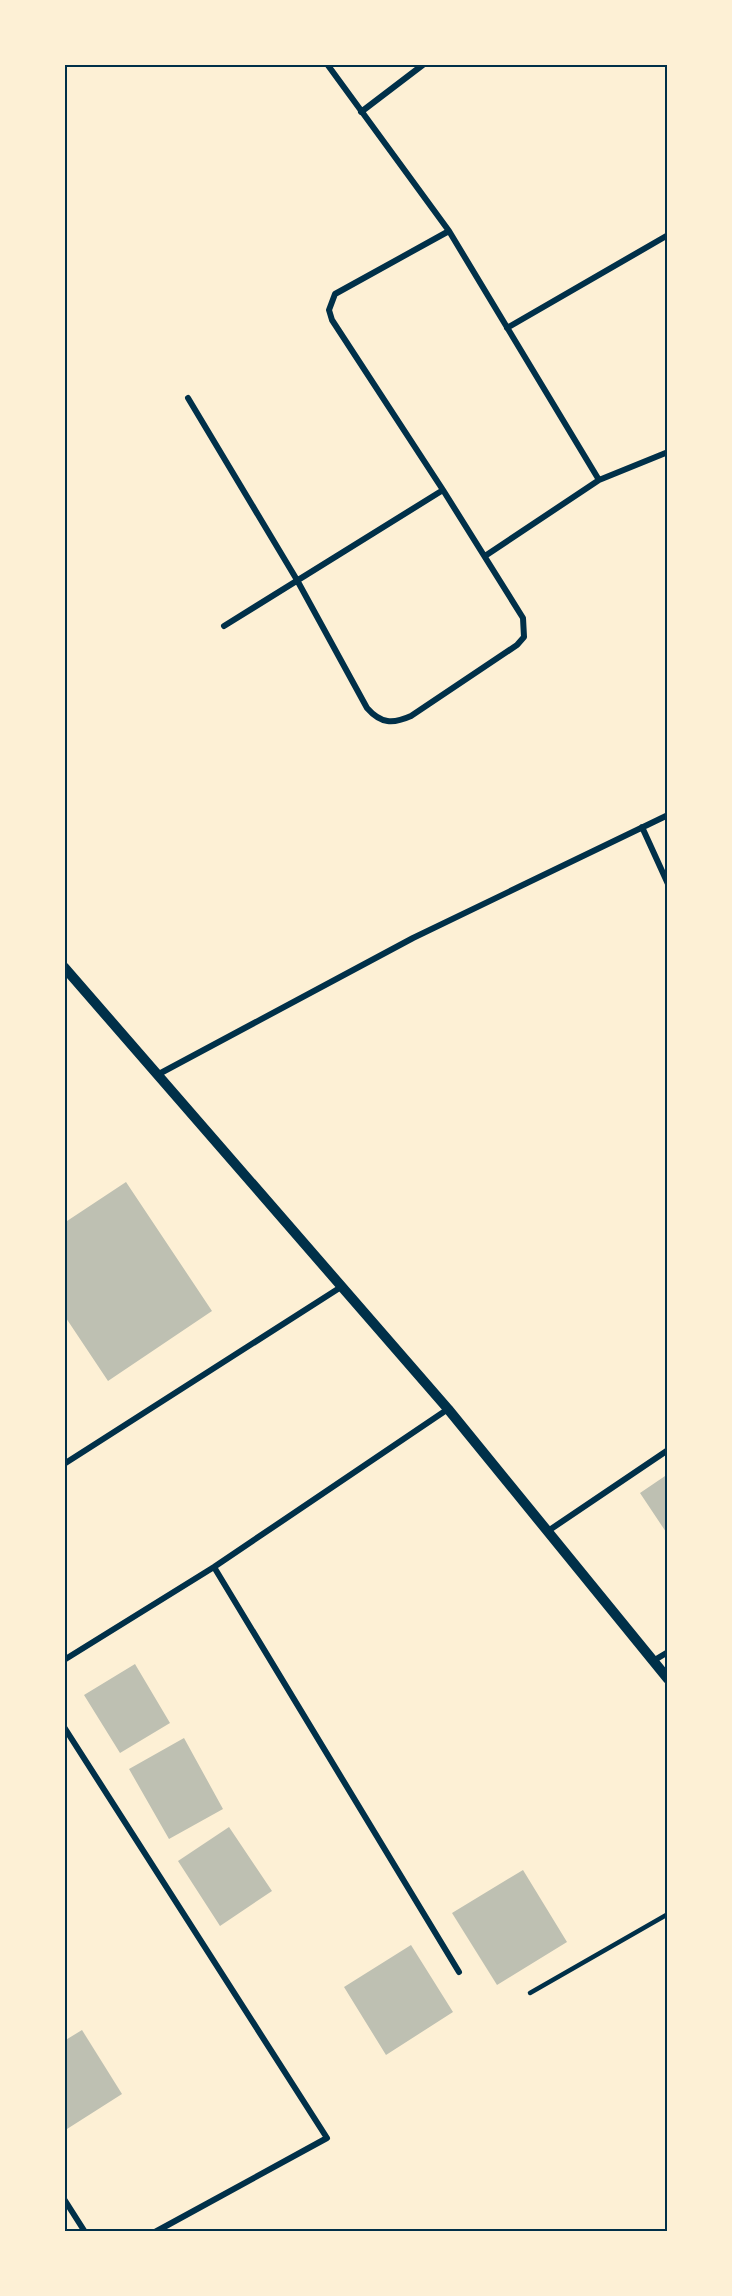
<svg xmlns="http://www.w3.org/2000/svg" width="732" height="2296" font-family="'Archivo Narrow',sans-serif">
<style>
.building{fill:#bec0b2}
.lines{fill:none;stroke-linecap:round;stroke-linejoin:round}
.service{stroke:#003049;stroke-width:4.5}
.minor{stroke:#003049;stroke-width:6}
.tertiary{stroke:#003049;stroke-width:10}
.neatline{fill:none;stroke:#003049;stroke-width:2}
</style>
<rect width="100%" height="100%" fill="#fdf0d5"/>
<path class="building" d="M126 1182 212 1311 108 1381 64 1315V1223Z
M668 1474V1535L640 1493Z
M135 1664 170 1723 120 1753 84 1695Z
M184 1738 223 1809 169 1839 129 1769Z
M229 1827 272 1891 220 1926 178 1861Z
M523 1870 567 1942 497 1985 452 1913Z
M411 1945 453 2012 386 2055 344 1987Z
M82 2030 122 2094 67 2129 64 2125V2041Z"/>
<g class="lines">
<path class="service" d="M530 1993 668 1914"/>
<path class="minor" d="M327 64 449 231 599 480 668 452
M361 112 424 64
M507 328 668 235
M188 398 297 580 367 708C381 724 393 724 411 716L517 645 524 637 523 618 443 490 332 320 329 310 335 294 449 231
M485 556 599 480
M224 626 443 490
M642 827 668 884
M157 1075 413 938 668 815
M64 1464 341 1287
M548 1531 668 1450
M214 1567 459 1972
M64 1660 214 1567 448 1409
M653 1661 668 1652
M64 1727 327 2138 155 2232
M64 2199 85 2232"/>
<path class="tertiary" d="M64 967 448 1409 668 1679"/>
</g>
<rect width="732" height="2296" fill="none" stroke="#fdf0d5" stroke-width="132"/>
<rect x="66" y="66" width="600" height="2164" class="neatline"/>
</svg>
